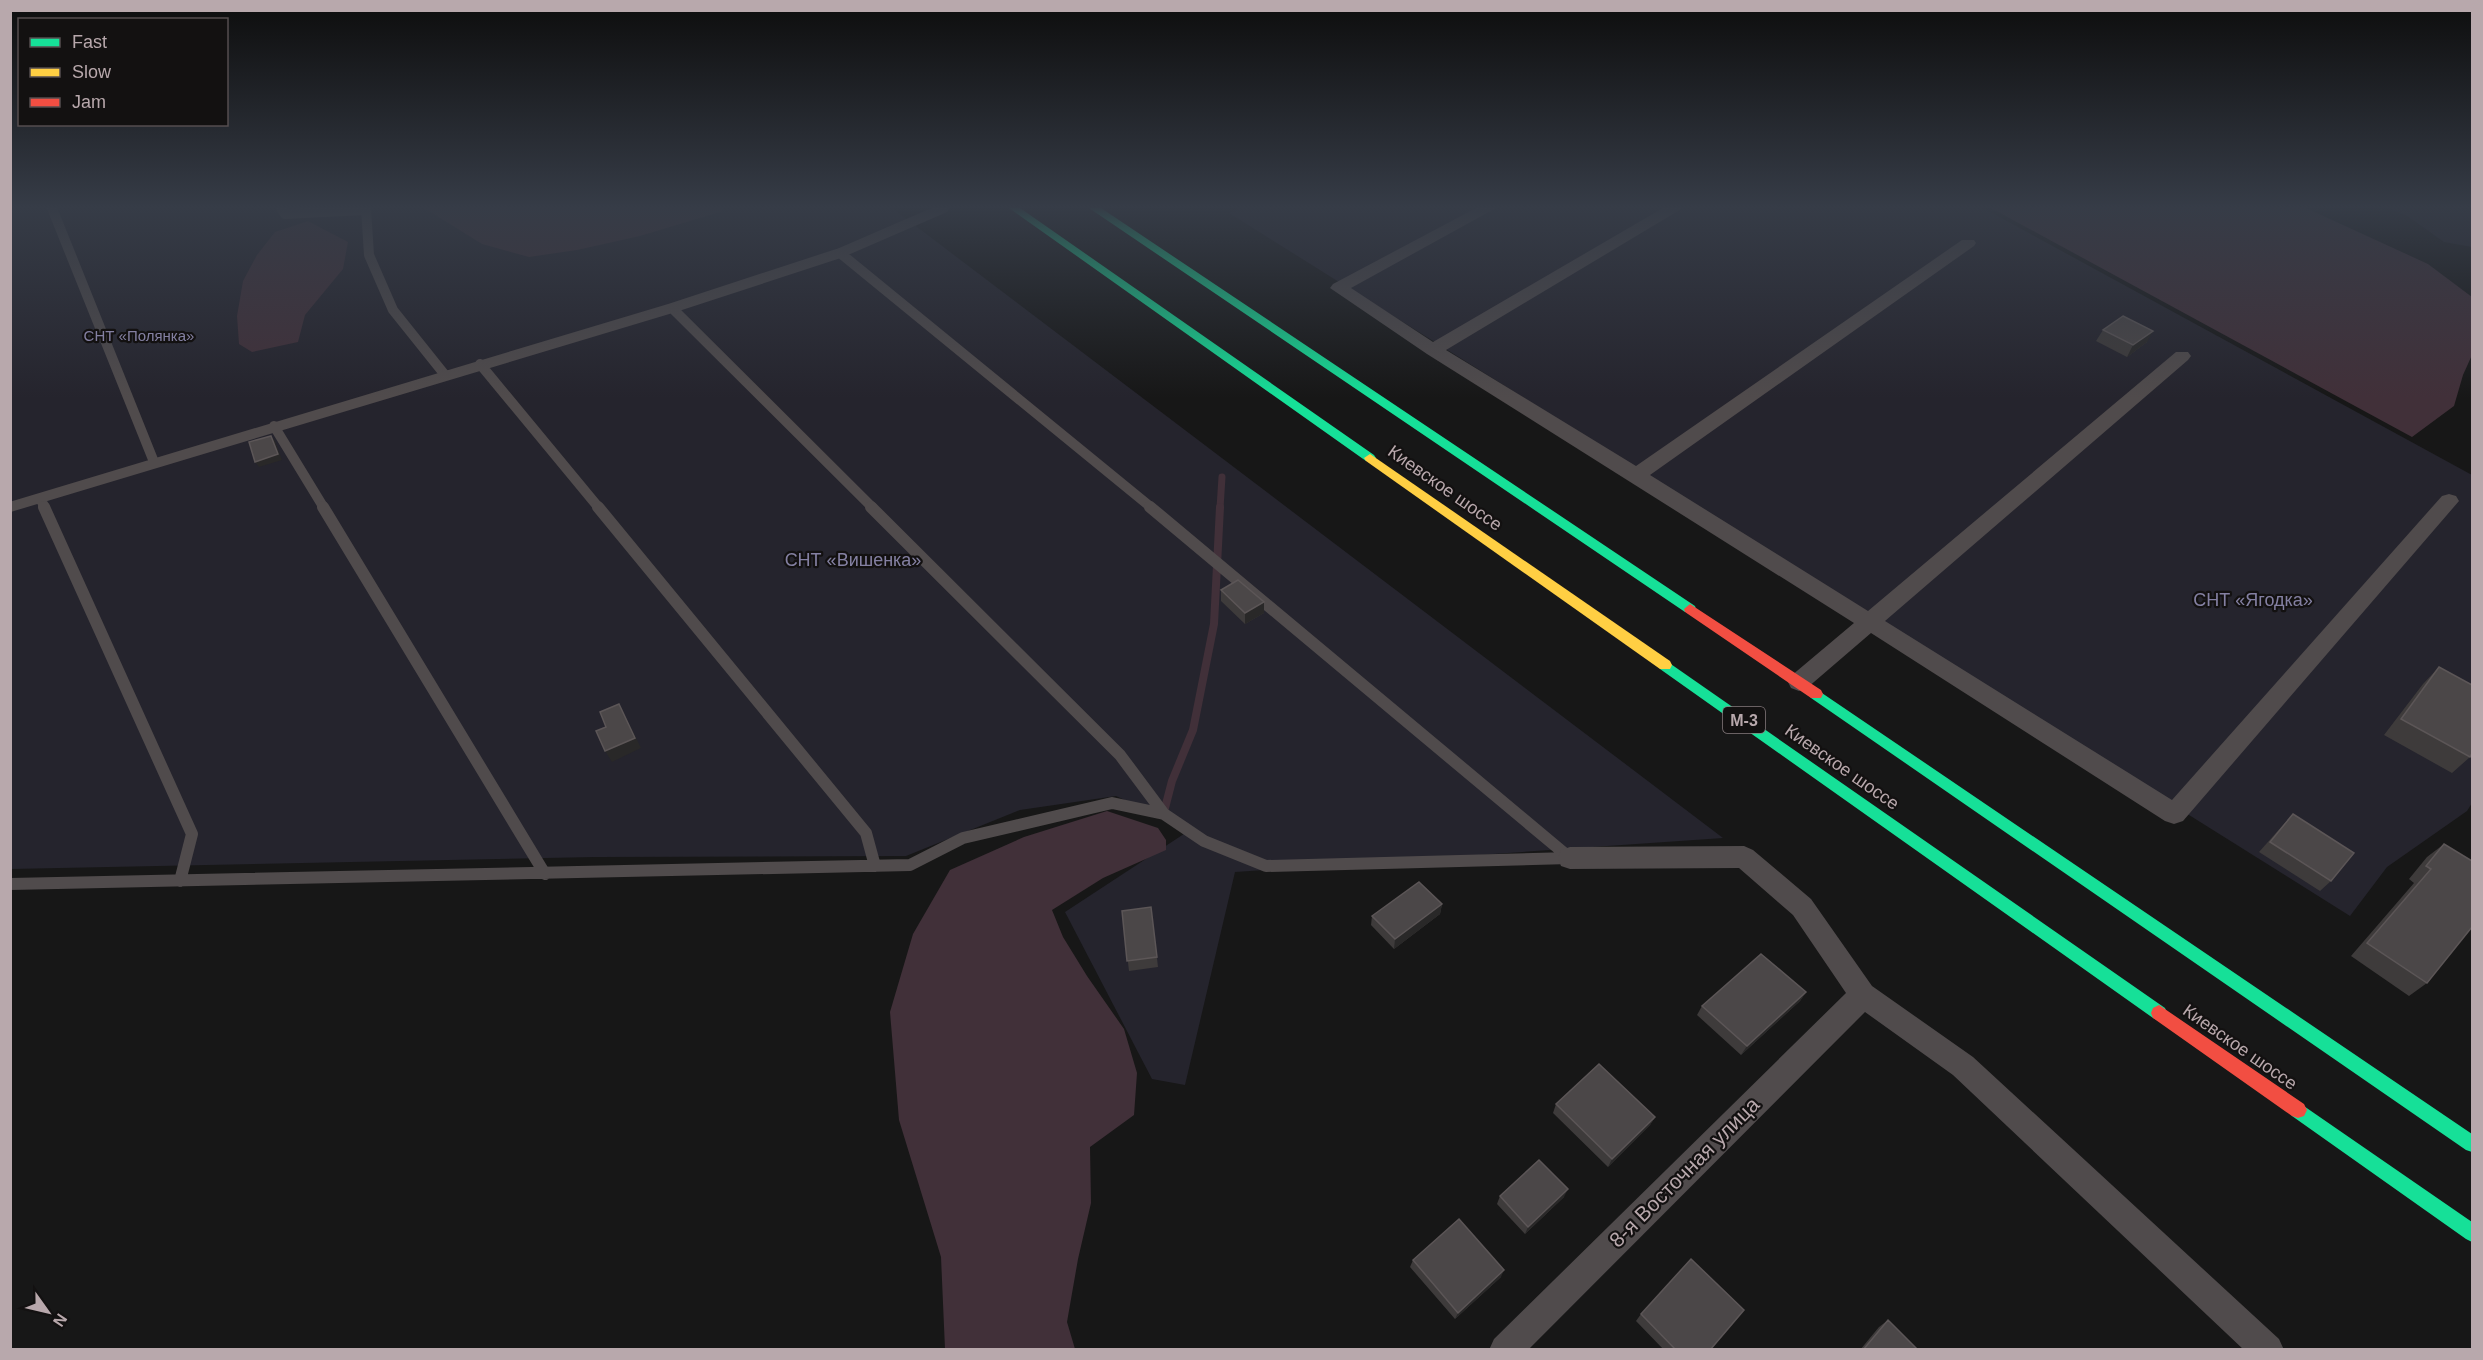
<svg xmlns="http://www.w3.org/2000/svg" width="2483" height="1360" font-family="Arial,sans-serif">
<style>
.green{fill:#25242d}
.water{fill:#413039}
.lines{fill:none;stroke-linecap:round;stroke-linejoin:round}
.stream-far1{stroke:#413039;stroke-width:7}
.stream{stroke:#413039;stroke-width:8}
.lane-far1{stroke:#504b4c;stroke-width:10}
.lane{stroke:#504b4c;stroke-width:12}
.street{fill:#504b4c;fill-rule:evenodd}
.fast{fill:#16e098;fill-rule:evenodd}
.slow{fill:#ffcf43;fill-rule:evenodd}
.jam{fill:#f24e42;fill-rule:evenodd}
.wall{fill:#3e3b3b}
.shaded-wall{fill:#292828}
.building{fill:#4b4748;stroke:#5c5657;stroke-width:1.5}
.labels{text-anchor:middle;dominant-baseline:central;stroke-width:4.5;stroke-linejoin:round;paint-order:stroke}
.far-park-label{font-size:15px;fill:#8480a2;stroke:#131111}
.shield{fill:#131111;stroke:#867b7e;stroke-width:1.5}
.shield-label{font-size:16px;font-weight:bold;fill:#b8a8ac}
.street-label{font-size:18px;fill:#b8a8ac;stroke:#131111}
.park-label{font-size:18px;fill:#8480a2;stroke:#131111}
.near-street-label{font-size:21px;fill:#b8a8ac;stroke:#131111}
</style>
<rect width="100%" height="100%" fill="#171717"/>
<path class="green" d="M10 208H892L1723 838 1235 872 1185 1085 1152 1079 1065 912 1190 830 1116 796 1020 810 906 856 595 857 11 869Z
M1239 208H1983L2472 475V803L2467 811 2387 867 2350 916 1229 213Z
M2387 208H2472V247L2444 242 2406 215Z"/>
<path class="water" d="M424 208H724L720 212 640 236 577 250 529 257 482 244Z
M1991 208H2306L2428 264 2472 297V355L2463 375 2454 406 2412 437Z
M308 221 348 242 343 269 305 315 298 342 252 352 239 344 237 316 243 281 257 255 275 232Z
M1107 811 1158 828 1166 840V850L1103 878 1052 910 1063 937 1087 976 1124 1029 1137 1073 1134 1115 1090 1147 1091 1203 1078 1259 1067 1322 1075 1349H945L941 1257 899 1120 890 1012 913 934 950 870 1024 837Z"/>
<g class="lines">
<path class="stream-far1" d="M1220 508 1222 477"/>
<path class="stream" d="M1165 808 1172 781 1193 730 1214 624 1220 507"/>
<path class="lane-far1" d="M52 208 154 462
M281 208 285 214 365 210
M366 208 369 255 393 310 445 375
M840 253 1152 508
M672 308 873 508
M480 364 599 508
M274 426 324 508
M40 498 45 508
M10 507 672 308 840 253 944 208"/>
<path class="lane" d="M44 507 192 834 180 881
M323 507 545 874
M598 507 866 833 875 866
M871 507 1120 755 1164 814
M1150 507 1570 858
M10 884 910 865 963 838 1112 803 1164 814 1204 841 1266 866 1570 858"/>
<path class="street" d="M1476 208H1496L1351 288 1433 342 1663 208H1683L1446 350 1636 466 1962 240H1974L1976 243 1974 246 1650 475 1868 611 2176 352H2188L2191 356 2188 360 1885 621 2172 800 2442 496 2449 494 2456 496 2459 501 2183 821 2174 824 2165 821 1871 633 1807 688 1799 691 1791 688 1788 682 1791 676 1854 623 1427 354 1330 288 1333 284Z
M1744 846 1753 850 1811 899 1872 986 1973 1057 2279 1339 2284 1350H2244L1953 1075 1865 1012 1528 1350H1489L1494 1339 1846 993 1793 915 1739 868 1570 869 1561 866 1558 858 1561 850 1570 847Z"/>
<path class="fast" d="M1009 208H1020L1374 455 1376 458 1374 461H1366Z
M1089 208H1101L1695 606 1696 609 1695 612H1685Z
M1665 660 2165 1008 2167 1013 2165 1018 2159 1021 2153 1018 1660 669 1658 665Z
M1816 689 2472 1134V1152L2466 1150 1811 698 1809 694 1811 690Z
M2298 1102 2472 1222V1242L2466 1239 2292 1116 2289 1110 2292 1104Z"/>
<path class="slow" d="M1370 454 1670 661 1672 665 1670 669H1660L1366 461 1364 458Z"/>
<path class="jam" d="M1690 604 1821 690 1823 694 1821 698H1811L1685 612 1684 609Z
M2159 1005 2304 1104 2307 1110 2304 1116 2298 1118 2292 1116 2153 1018 2151 1013 2153 1008Z"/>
</g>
<path class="wall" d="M2103 330 2147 342 2127 357 2096 341Z
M1221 590 1264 602V613L1245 624 1221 601Z
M2439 667 2470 757 2452 773 2384 735 2423 684Z
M2293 814 2331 881 2320 891 2259 852 2283 825Z
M2444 844 2427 983 2409 996 2351 956 2414 883 2409 879 2427 857Z
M1442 904 1440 914 1394 949 1371 925 1372 916Z
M1151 907 1158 967 1129 971 1122 911Z
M1806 992 1800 1001 1741 1055 1697 1015 1702 1006Z
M1556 1104 1655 1117 1650 1125 1608 1167 1553 1113Z
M1500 1196 1564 1197 1525 1234 1497 1204Z
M1413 1260 1501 1277 1455 1319 1410 1267Z
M1641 1314 1710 1350H1664L1636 1321Z
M1888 1320 1918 1350H1860L1879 1327Z"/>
<path class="shaded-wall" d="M2153 331 2147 342 2127 357 2133 345Z
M271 436 275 441 282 460 259 467 255 462Z
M1264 602V613L1245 624V613Z
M619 704 641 748 612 762 605 751Z
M1442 904 1440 914 1394 949 1395 939Z
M1806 992 1800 1001 1741 1055 1747 1046Z
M1655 1117 1650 1125 1608 1167 1612 1159Z
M1568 1189 1564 1197 1525 1234 1528 1227Z
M1504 1270 1501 1277 1455 1319 1458 1313Z"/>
<path class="building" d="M2123 316 2153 331 2133 345 2103 330Z
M271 436 278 454 255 462 249 442Z
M1238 580 1264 602 1245 613 1221 590Z
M2439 667 2472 685V753L2470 757 2401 719Z
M619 704 635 738 605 751 596 731 606 727 600 712Z
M2293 814 2354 853 2331 881 2270 842Z
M2444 844 2472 861V927L2427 983 2367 943 2431 869 2426 866Z
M1419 882 1442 904 1395 939 1372 916Z
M1151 907 1157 957 1127 961 1122 911Z
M1761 954 1806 992 1747 1046 1702 1006Z
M1599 1064 1655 1117 1612 1159 1556 1104Z
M1539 1160 1568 1189 1528 1227 1500 1196Z
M1459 1219 1504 1270 1458 1313 1413 1260Z
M1691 1259 1744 1310 1710 1350H1676L1641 1314Z
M1888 1320 1918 1350H1863Z"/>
<linearGradient id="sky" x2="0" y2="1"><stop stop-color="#0d0d0d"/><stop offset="0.52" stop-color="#363c47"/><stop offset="1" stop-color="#363c47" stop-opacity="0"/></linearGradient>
<rect width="2483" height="398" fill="url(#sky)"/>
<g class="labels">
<g class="far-park-label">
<text x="139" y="335">СНТ «Полянка»</text>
</g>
<rect class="shield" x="1723" y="707" width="42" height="26" rx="4.5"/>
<g class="shield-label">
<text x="1744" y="720">М-3</text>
</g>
<g class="street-label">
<text transform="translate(1445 488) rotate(35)">Киевское шоссе</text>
<text transform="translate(1842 767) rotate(35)">Киевское шоссе</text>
<text transform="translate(2240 1047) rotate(35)">Киевское шоссе</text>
</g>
<g class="park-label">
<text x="853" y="560">СНТ «Вишенка»</text>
<text x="2253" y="600">СНТ «Ягодка»</text>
</g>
<g class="near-street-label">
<text transform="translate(1684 1172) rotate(-45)">8-я Восточная улица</text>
</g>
</g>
<rect width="2483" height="1360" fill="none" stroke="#b8a8ac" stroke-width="24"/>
<rect x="18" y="18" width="210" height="108" fill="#131111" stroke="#554d4f" stroke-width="1.5"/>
<rect x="30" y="38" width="30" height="9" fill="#16e098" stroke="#554d4f" stroke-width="1.5"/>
<text x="72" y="48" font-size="18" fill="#b8a8ac">Fast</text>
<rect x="30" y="68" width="30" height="9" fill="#ffcf43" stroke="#554d4f" stroke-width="1.5"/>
<text x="72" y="78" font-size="18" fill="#b8a8ac">Slow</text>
<rect x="30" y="98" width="30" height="9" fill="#f24e42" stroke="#554d4f" stroke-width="1.5"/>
<text x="72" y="108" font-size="18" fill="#b8a8ac">Jam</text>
<g transform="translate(48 1312) rotate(124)" stroke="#131111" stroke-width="4.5" paint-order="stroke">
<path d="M0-4.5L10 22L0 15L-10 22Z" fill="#b8a8ac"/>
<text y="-9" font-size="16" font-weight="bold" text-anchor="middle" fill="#b8a8ac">N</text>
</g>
</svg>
